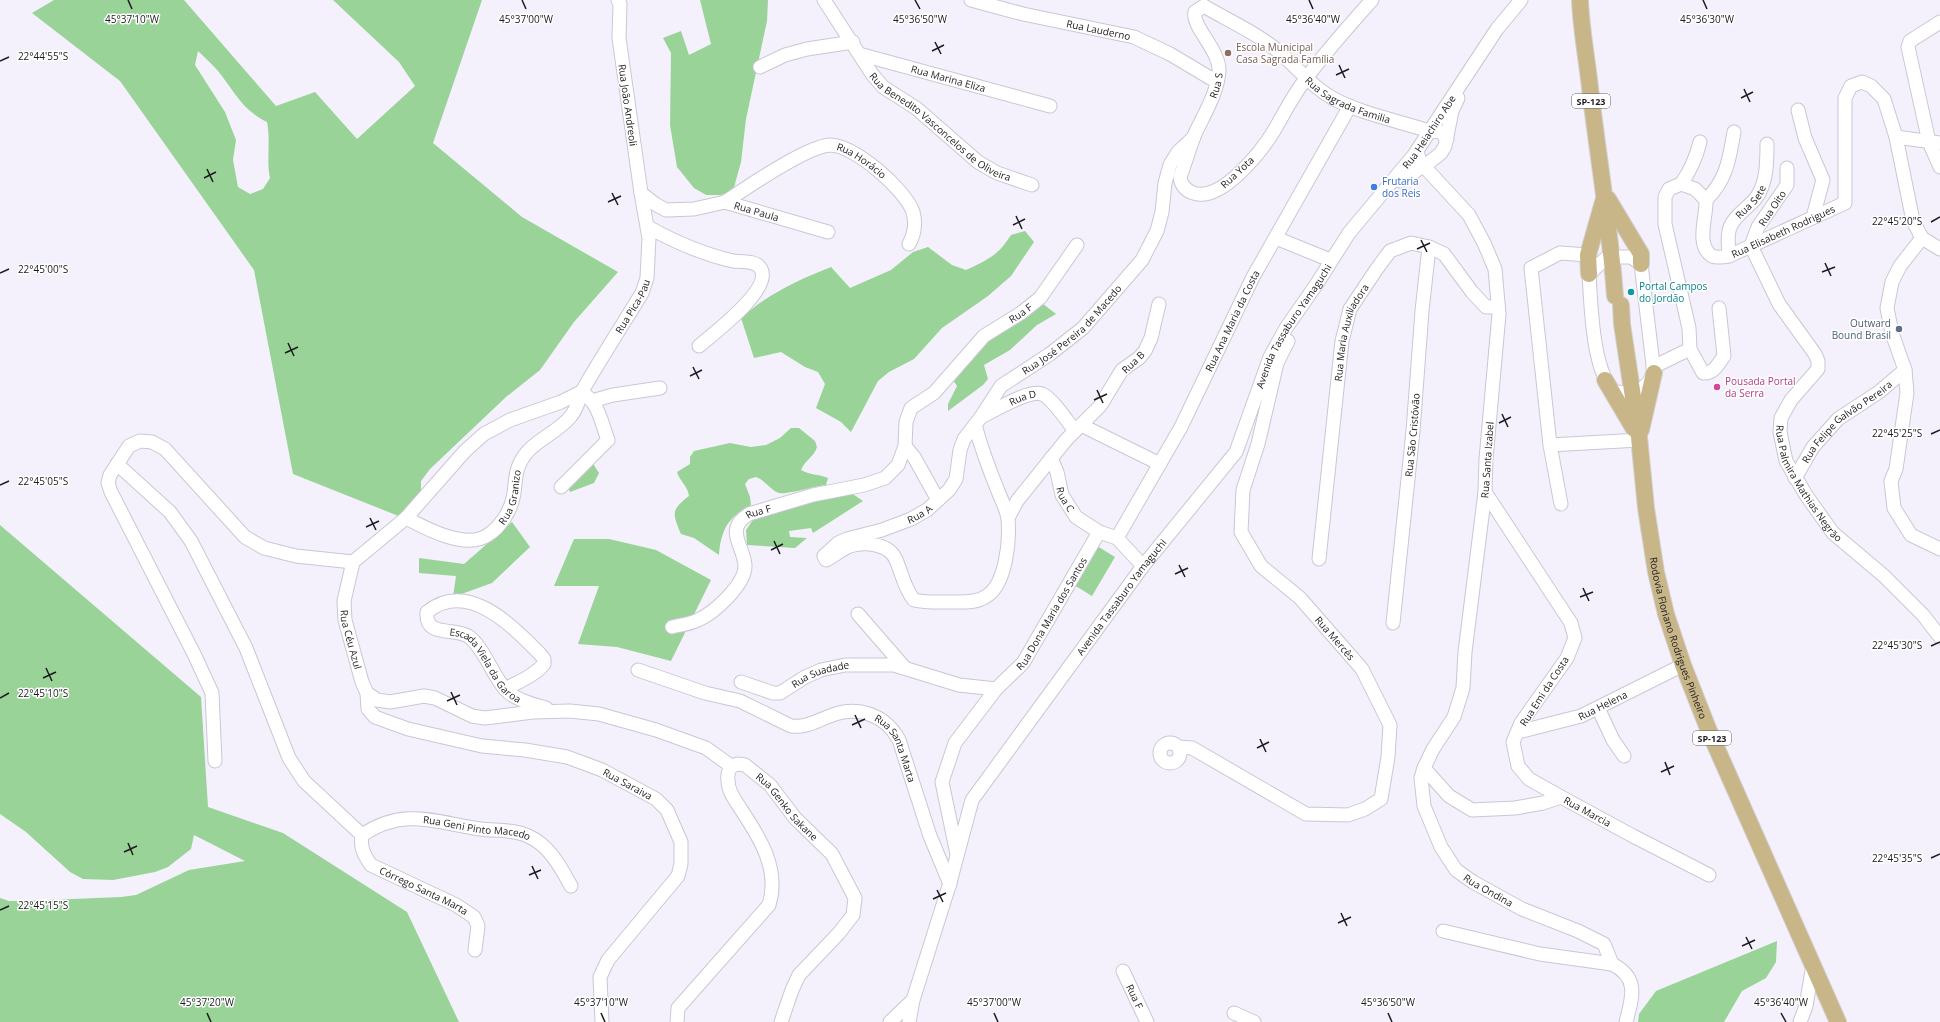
<svg xmlns="http://www.w3.org/2000/svg" width="1940" height="1022" font-family="'Open Sans',sans-serif">
<style>
.green{fill:#99d398;fill-rule:evenodd}
.lines{fill:none;stroke-linecap:round;stroke-linejoin:round}
.minor-casing{stroke:#cac7d2;stroke-width:15}
.major-casing{stroke:#d2d1d2;stroke-width:18}
.minor{stroke:#fff;stroke-width:13}
.major{stroke:#c8b689;stroke-width:16}
.ticks{fill:none;stroke:#1c1b1f;stroke-width:1.5}
.education-dot{fill:#8d6e63;stroke:#fff;stroke-width:1.5}
.shop-dot{fill:#3f7fe0;stroke:#fff;stroke-width:1.5}
.culture-dot{fill:#0f9aa8;stroke:#fff;stroke-width:1.5}
.service-dot{fill:#5c6f8a;stroke:#fff;stroke-width:1.5}
.hotel-dot{fill:#d1479c;stroke:#fff;stroke-width:1.5}
.labels{text-anchor:middle;dominant-baseline:central;stroke-width:3;stroke-linejoin:round;paint-order:stroke}
.shield{fill:#fff;stroke:#605f62;stroke-width:1}
.shield-label{font-size:9px;font-weight:bold;fill:#1c1b1f}
.street-label{font-size:10px;fill:#1c1b1f;stroke:#fff}
.education-label{font-size:10px;fill:#785e54;stroke:#fff;text-anchor:start}
.shop-label{font-size:10px;fill:#366cbe;stroke:#fff;text-anchor:start}
.culture-label{font-size:10px;fill:#0d838f;stroke:#fff;text-anchor:start}
.service-label{font-size:10px;fill:#4e5e75;stroke:#fff;text-anchor:end}
.hotel-label{font-size:10px;fill:#b23c85;stroke:#fff;text-anchor:start}
.ticks-label{font-size:10px;text-anchor:middle;fill:#1c1b1f;stroke:#fff;stroke-width:3;stroke-linejoin:round;paint-order:stroke}
</style>
<rect width="100%" height="100%" fill="#f4f1fd"/>
<path class="green" d="M54 0H184L276 106 315 92 357 139 415 86 399 62 333 0H482L433 143 522 217 618 272 574 322 540 370 506 397 430 469 421 481V495L401 517 293 474 254 270 120 81 32 13ZM198 51C205 58 212 64 218 71 235 92 242 110 267 122 271 141 266 159 270 178L263 189 250 194 238 187 233 160 236 140 225 112 195 65Z
M700 0H768L767 21 746 119 741 162 733 191 721 195H706L694 188 677 167 670 125 671 53 663 38 681 31 689 55 711 44Z
M1025 231 1034 242 1011 276 988 296 942 328 914 359 889 372 878 381 851 432 841 422 816 408 825 384 818 372 805 367 781 352 754 358 741 318C768 294 798 280 831 267L850 288 891 270 913 252 928 247 952 265 966 270C987 260 998 256 1011 235Z
M1033 296 1056 314 1037 325 1010 350 984 365 988 379 983 385 948 411V404L957 386 949 374 963 349 973 339 1011 314Z
M791 428H799L815 441 817 447C814 457 805 460 801 470 809 475 819 474 828 478L826 485C815 486 786 495 779 493 770 490 765 480 756 477L749 479 745 484 750 497 751 505C728 517 721 530 719 555L694 538 681 534C672 513 671 510 689 496 688 486 680 482 677 472L690 464V457L694 451 730 443 751 447 766 445 780 438Z
M586 453 599 473 594 483 570 492 565 478Z
M841 486 863 501 813 533 811 528 789 531 790 537 807 538 795 548 747 545 746 530 755 517Z
M512 522 530 547 492 583 453 597 456 576 419 573V558L464 564Z
M0 525 201 697 208 807 283 833 407 912 459 1022H0V898L9 901H24L121 897 136 895 189 870 245 861 194 835 191 849 168 867 155 872 113 880 83 879 70 872 26 832 0 814Z
M574 539H609L656 550 711 580 671 661 617 647 578 644 599 586H554Z
M1097 546 1115 557 1092 596 1074 585Z
M1777 941 1776 962 1766 978 1742 991 1724 1022H1638L1639 1014 1656 991Z"/>
<g class="lines">
<defs>
<g id="minor">
<path id="s1" d="M824 0 859 54 1050 106"/>
<path id="s2" d="M971 0 1023 14 1134 37 1170 54 1217 82"/>
<path id="s3" d="M1372 0C1349 26 1325 52 1305 80 1293 95 1285 112 1275 129 1262 151 1221 203 1193 193 1185 190 1181 185 1180 177 1185 164 1189 150 1194 136 1203 116 1218 93 1219 70 1219 49 1191 26 1195 12L1204 6C1229 21 1257 33 1279 52 1298 68 1312 87 1334 99 1362 114 1399 121 1429 131L1441 132 1447 139"/>
<path d="M1940 22 1910 41 1908 47 1929 142 1940 167"/>
<path id="s4" d="M859 54 872 74 883 87 916 108 978 162 997 173 1032 185"/>
<path d="M760 67 785 55 807 49 853 42"/>
<path d="M1798 110 1805 138 1823 180 1813 217"/>
<path d="M1896 137 1940 143"/>
<path id="s5" d="M1417 151 1420 162 1469 215 1484 243 1495 269 1499 314 1486 459 1485 492 1465 652 1463 688 1454 717 1433 749 1424 768 1421 778 1424 806 1441 847 1456 870 1473 882 1522 909 1578 931 1604 944 1612 964"/>
<path id="s6" d="M1787 168V185L1758 227 1751 246 1779 304 1815 354 1818 361V369L1791 400 1781 418 1780 432 1786 461 1806 495 1833 533 1884 576 1923 615 1940 637"/>
<path d="M1400 181 1431 161 1441 153 1445 146 1452 111 1458 98"/>
<path d="M1681 184C1691 170 1696 158 1700 142"/>
<path id="s7" d="M641 193 655 204 666 210 694 209 725 202 828 232"/>
<path d="M1706 200C1727 179 1729 160 1734 132"/>
<path id="s8" d="M725 202C746 188 807 146 830 145 854 145 905 189 913 212 916 223 914 235 909 244"/>
<path d="M648 227C675 242 702 254 733 261 741 262 756 260 761 269 772 290 714 333 699 346"/>
<path d="M1276 238 1330 260"/>
<path d="M1922 238 1900 266 1892 282 1887 308 1892 333 1905 370 1907 393 1896 469 1891 481 1894 508 1911 535 1940 549"/>
<path id="s9" d="M1729 256C1729 249 1727 239 1729 231 1731 218 1748 208 1756 198 1767 183 1767 162 1767 144"/>
<path d="M1619 257H1631L1641 264 1654 373C1646 391 1634 394 1615 392 1592 373 1591 303 1589 274L1605 259Z"/>
<path d="M1690 349 1703 373C1714 374 1718 364 1724 356L1719 308"/>
<path id="s10" d="M1653 367 1690 349 1689 328 1665 224V197L1669 189 1681 184 1695 189 1706 200C1707 216 1695 245 1712 256 1717 258 1724 257 1729 256L1845 203V98L1851 86 1862 82 1871 86 1884 99 1896 137 1913 221 1922 238 1940 249"/>
<path id="s11" d="M581 392 561 402 510 420 484 434 465 451 406 518 353 562 344 601 345 620 362 682 367 693 377 700 390 702 424 696 435 698 472 716 485 718 533 712 570 711 599 714 656 730 706 748 731 766 738 764 745 765 770 785 795 818 832 854 855 898 853 915 839 933 799 975 792 990 781 1022"/>
<path d="M592 401 613 395 660 388"/>
<path id="s12" d="M981 417C994 411 1029 389 1042 394 1053 399 1067 421 1075 431"/>
<path id="s13" d="M975 425C981 447 989 469 998 491 1001 499 1007 510 1008 519 1010 541 1006 586 985 597 976 603 963 602 953 602 939 602 927 603 914 600 904 588 902 573 896 560 890 544 865 541 850 546 842 549 834 556 826 560L824 556 838 543 847 539 882 530 911 519 927 510 949 490 956 479 960 450 964 439 981 417 1001 386 1050 354 1083 328 1142 260 1157 231 1162 212 1165 183 1170 165 1178 152 1194 137"/>
<path d="M1081 425 1160 464"/>
<path d="M1550 445 1639 440"/>
<path d="M905 446 914 457 938 500"/>
<path id="s14" d="M1051 458 1057 472 1062 495 1076 517 1099 532 1117 538 1143 566"/>
<path d="M117 464 170 512 191 541 246 648 289 758 304 781 362 835"/>
<path id="s15" d="M1795 478 1813 447 1838 419 1879 392 1905 370"/>
<path d="M561 487 608 440C601 422 599 402 581 392"/>
<path d="M1485 492 1571 623 1575 638 1567 658 1521 723 1513 742 1518 766 1529 779 1561 797"/>
<path d="M1561 504 1550 445 1531 268 1560 253 1588 255"/>
<path id="s16" d="M406 518C427 529 466 550 488 535 500 527 510 512 513 498 516 486 514 474 520 463 530 441 557 434 571 416 578 408 579 396 585 386 603 355 623 324 642 293L647 278 649 238 641 193 619 38 620 4 618 0"/>
<path d="M1008 518 1017 501 1066 440 1100 406 1122 370 1139 358 1145 351 1151 338 1159 304"/>
<path id="s17" d="M1117 538 1181 427 1253 277 1350 106"/>
<path id="s18" d="M1319 559 1342 341 1350 309 1376 270 1390 251 1411 243 1429 247 1444 254 1472 292 1486 307H1498"/>
<path d="M858 614 904 667"/>
<path id="s19" d="M1393 623 1413 431 1422 311 1429 247"/>
<path id="s20" d="M672 627C680 625 690 624 698 620 714 613 746 584 745 565 743 544 724 529 749 514L813 495 864 485 885 478 898 465 905 446 906 422 911 408 934 393 984 336 1021 313 1040 298 1077 245"/>
<path id="s21" d="M638 670 705 693 740 701 791 726C806 728 816 721 830 716 857 705 885 714 899 740L930 836 950 884"/>
<path id="s22" d="M741 682 773 693H780L805 677 821 670 845 665H894L959 685 996 689"/>
<path id="s23" d="M505 689C518 682 534 676 544 664V659L540 654C512 626 468 579 427 612 425 638 453 627 468 636 483 646 493 676 505 689 515 700 532 704 546 708"/>
<path id="s24" d="M367 693 368 709 375 717 408 729 482 746 525 750 567 757 602 770 656 799 667 810 681 842V864L678 876 608 960 600 977 602 1022"/>
<path d="M1598 708 1613 740 1624 756"/>
<path id="s25" d="M1518 732 1581 716 1683 665"/>
<circle cx="1170" cy="753" r="10"/>
<path d="M1178 747 1192 748 1306 814 1348 815 1365 809 1381 799 1388 757 1390 725 1362 669 1300 598 1261 566 1241 532 1243 490 1258 444 1277 363 1288 341"/>
<path d="M215 761 212 693 195 656 111 492 108 483 110 475 129 446 140 441 152 442 165 449 245 537 264 548 296 556 353 562"/>
<path id="s26" d="M1424 768 1449 796 1472 810 1515 808 1543 803 1561 797 1633 836 1709 875"/>
<path id="s27" d="M362 835C404 807 434 822 480 829 495 831 514 829 528 836 549 845 560 866 571 886"/>
<path id="s28" d="M362 835C360 848 364 855 371 865L456 905 474 917 478 926 475 950"/>
<path id="s29" d="M957 854 942 782 955 743 996 689 1023 663 1099 532"/>
<path d="M1443 931 1540 954 1612 964C1640 978 1632 998 1626 1022"/>
<path id="s30" d="M1123 971 1147 1022"/>
<path d="M1234 1013 1254 1022"/>
<path d="M677 1022 678 1008 769 905C780 870 760 838 742 811 736 801 728 792 728 780 727 775 729 770 731 766"/>
<path d="M890 1022 913 1000"/>
<path id="s31" d="M909 1022 913 1000 949 886 972 800 1143 566 1236 452 1270 357 1286 328 1316 285 1349 233 1414 155 1497 29 1521 0"/>
<path d="M1800 1022 1806 1006 1813 965"/>
</g>
<g id="major">
<path d="M1580 0C1581 29 1587 59 1590 88 1598 157 1610 226 1615 296"/>
<path d="M1608 199 1641 254V264"/>
<path d="M1589 274 1588 255 1603 202"/>
<path id="s32" d="M1621 305 1622 324 1639 437 1646 508 1656 572 1666 614 1683 665 1709 731 1838 1022"/>
<path d="M1605 380 1634 429"/>
<path d="M1641 430 1654 373"/>
</g>
</defs>
<use href="#minor" class="minor-casing"/>
<use href="#major" class="major-casing"/>
<use href="#minor" class="minor"/>
<use href="#major" class="major"/>
</g>
<path class="ticks" d="M128 0 132 9M522 0 526 9M915 0 920 9M1309 0 1313 9M1703 0 1707 9M935 42 941 54M932 51 944 45M0 61 9 57M1339 65 1345 78M1336 75 1349 69M1744 89 1750 102M1741 98 1753 92M207 169 213 182M204 178 216 172M612 193 618 205M608 202 621 196M1016 216 1022 229M1931 222 1940 217M1013 225 1025 219M1421 240 1427 252M1417 249 1430 243M1825 263 1831 276M1822 272 1835 267M0 273 9 269M288 343 294 356M285 353 298 347M693 367 699 379M690 376 702 370M1097 390 1103 403M1094 400 1107 394M1502 414 1508 427M1499 423 1511 417M1931 434 1940 430M0 485 9 481M370 518 376 530M366 527 379 521M774 541 780 554M771 550 783 544M1179 565 1185 577M1175 574 1188 568M1583 588 1589 601M1580 597 1593 592M1931 646 1940 642M46 668 52 681M43 678 56 672M451 692 457 705M0 698 9 693M447 701 460 695M855 715 861 728M852 725 865 719M1260 739 1266 752M1257 748 1269 742M1665 762 1670 775M1661 772 1674 766M128 843 133 855M124 852 137 846M1931 858 1940 854M532 866 538 879M529 875 541 870M937 890 943 902M933 899 946 893M0 910 9 906M1341 913 1347 926M1338 923 1351 917M1746 937 1752 949M1742 946 1755 940M207 1013 211 1022M601 1013 605 1022M994 1013 998 1022M1388 1013 1392 1022M1781 1013 1786 1022"/>
<circle class="education-dot" cx="1228" cy="53" r="4"/>
<circle class="shop-dot" cx="1374" cy="187" r="4"/>
<circle class="culture-dot" cx="1631" cy="292" r="4"/>
<circle class="service-dot" cx="1899" cy="329" r="4"/>
<circle class="hotel-dot" cx="1717" cy="387" r="4"/>
<g class="labels">
<g class="shield">
<rect x="1572" y="94" width="38" height="14" rx="3"/>
<rect x="1693" y="731" width="38" height="14" rx="3"/>
</g>
<g class="shield-label">
<text x="1591" y="101">SP-123</text>
<text x="1712" y="738">SP-123</text>
</g>
<g class="street-label">
<text stroke="none"><textPath href="#s2" startOffset="131">Rua Lauderno</textPath></text>
<text stroke="none"><textPath href="#s1" startOffset="157">Rua Marina Eliza</textPath></text>
<text stroke="none"><textPath href="#s3" startOffset="392">Rua S</textPath></text>
<text stroke="none"><textPath href="#s3" startOffset="656">Rua Sagrada Familia</textPath></text>
<text transform="translate(628 105) rotate(82)">Rua João Andreoli</text>
<text stroke="none"><textPath href="#s4" startOffset="111">Rua Benedito Vasconcelos de Oliveira</textPath></text>
<text stroke="none"><textPath href="#s31" startOffset="1045">Rua Heiachiro Abe</textPath></text>
<text stroke="none"><textPath href="#s8" startOffset="156">Rua Horácio</textPath></text>
<text transform="translate(1237 172) rotate(-43)">Rua Yota</text>
<text stroke="none"><textPath href="#s9" startOffset="62">Rua Sete</textPath></text>
<text transform="translate(1772 208) rotate(-56)">Rua Oito</text>
<text stroke="none"><textPath href="#s7" startOffset="123">Rua Paula</textPath></text>
<text stroke="none"><textPath href="#s10" startOffset="384">Rua Elisabeth Rodrigues</textPath></text>
<text stroke="none"><textPath href="#s16" startOffset="365">Rua Pica-Pau</textPath></text>
<text stroke="none"><textPath href="#s20" startOffset="524">Rua F</textPath></text>
<text stroke="none"><textPath href="#s17" startOffset="246">Rua Ana Maria da Costa</textPath></text>
<text stroke="none"><textPath href="#s31" startOffset="807">Avenida Tassaburo Yamaguchi</textPath></text>
<text stroke="none"><textPath href="#s13" startOffset="739">Rua José Pereira de Macedo</textPath></text>
<text stroke="none"><textPath href="#s18" startOffset="230">Rua Maria Auxiliadora</textPath></text>
<text transform="translate(1133 362) rotate(-44)">Rua B</text>
<text stroke="none"><textPath href="#s12" startOffset="46">Rua D</textPath></text>
<text stroke="none"><textPath href="#s15" startOffset="78">Rua Felipe Galvão Pereira</textPath></text>
<text stroke="none"><textPath href="#s19" startOffset="189">Rua São Cristóvão</textPath></text>
<text transform="translate(1487 460) rotate(-86)">Rua Santa Izabel</text>
<text stroke="none"><textPath href="#s6" startOffset="365">Rua Palmira Mathias Negrão</textPath></text>
<text stroke="none"><textPath href="#s16" startOffset="133">Rua Granizo</textPath></text>
<text stroke="none"><textPath href="#s14" startOffset="44">Rua C</textPath></text>
<text stroke="none"><textPath href="#s20" startOffset="169">Rua F</textPath></text>
<text stroke="none"><textPath href="#s13" startOffset="491">Rua A</textPath></text>
<text stroke="none"><textPath href="#s31" startOffset="483">Avenida Tassaburo Yamaguchi</textPath></text>
<text stroke="none"><textPath href="#s29" startOffset="277">Rua Dona Maria dos Santos</textPath></text>
<text transform="translate(1335 638) rotate(49)">Rua Mercês</text>
<text stroke="none"><textPath href="#s32" startOffset="339">Rodovia Floriano Rodrigues Pinheiro</textPath></text>
<text stroke="none"><textPath href="#s11" startOffset="369">Rua Céu Azul</textPath></text>
<text stroke="none"><textPath href="#s23" startOffset="278">Escada Viela da Garoa</textPath></text>
<text stroke="none"><textPath href="#s22" startOffset="86">Rua Suadade</textPath></text>
<text transform="translate(1544 691) rotate(-57)">Rua Emi da Costa</text>
<text stroke="none"><textPath href="#s25" startOffset="89">Rua Helena</textPath></text>
<text stroke="none"><textPath href="#s21" startOffset="290">Rua Santa Marta</textPath></text>
<text stroke="none"><textPath href="#s24" startOffset="290">Rua Saraiva</textPath></text>
<text stroke="none"><textPath href="#s11" startOffset="882">Rua Genko Sakane</textPath></text>
<text stroke="none"><textPath href="#s26" startOffset="185">Rua Marcia</textPath></text>
<text stroke="none"><textPath href="#s27" startOffset="119">Rua Geni Pinto Macedo</textPath></text>
<text stroke="none"><textPath href="#s5" startOffset="803">Rua Ondina</textPath></text>
<text stroke="none"><textPath href="#s28" startOffset="91">Córrego Santa Marta</textPath></text>
<text stroke="none"><textPath href="#s30" startOffset="28">Rua F</textPath></text>
</g>
<g class="education-label">
<text x="1236" y="47">Escola Municipal<tspan x="1236" dy="12">Casa Sagrada Família</tspan></text>
</g>
<g class="shop-label">
<text x="1382" y="181">Frutaria<tspan x="1382" dy="12">dos Reis</tspan></text>
</g>
<g class="culture-label">
<text x="1639" y="286">Portal Campos<tspan x="1639" dy="12">do Jordão</tspan></text>
</g>
<g class="service-label">
<text x="1891" y="323">Outward<tspan x="1891" dy="12">Bound Brasil</tspan></text>
</g>
<g class="hotel-label">
<text x="1725" y="381">Pousada Portal<tspan x="1725" dy="12">da Serra</tspan></text>
</g>
</g>
<g class="ticks-label">
<text x="920" y="23">45°36'50"W</text>
<text x="1313" y="23">45°36'40"W</text>
<text x="132" y="23">45°37'10"W</text>
<text x="526" y="23">45°37'00"W</text>
<text x="1707" y="23">45°36'30"W</text>
<text x="43" y="60">22°44'55"S</text>
<text x="1897" y="225">22°45'20"S</text>
<text x="43" y="273">22°45'00"S</text>
<text x="1897" y="437">22°45'25"S</text>
<text x="43" y="485">22°45'05"S</text>
<text x="1897" y="649">22°45'30"S</text>
<text x="43" y="697">22°45'10"S</text>
<text x="1897" y="862">22°45'35"S</text>
<text x="43" y="909">22°45'15"S</text>
<text x="207" y="1006">45°37'20"W</text>
<text x="601" y="1006">45°37'10"W</text>
<text x="994" y="1006">45°37'00"W</text>
<text x="1388" y="1006">45°36'50"W</text>
<text x="1781" y="1006">45°36'40"W</text>
</g>
</svg>
